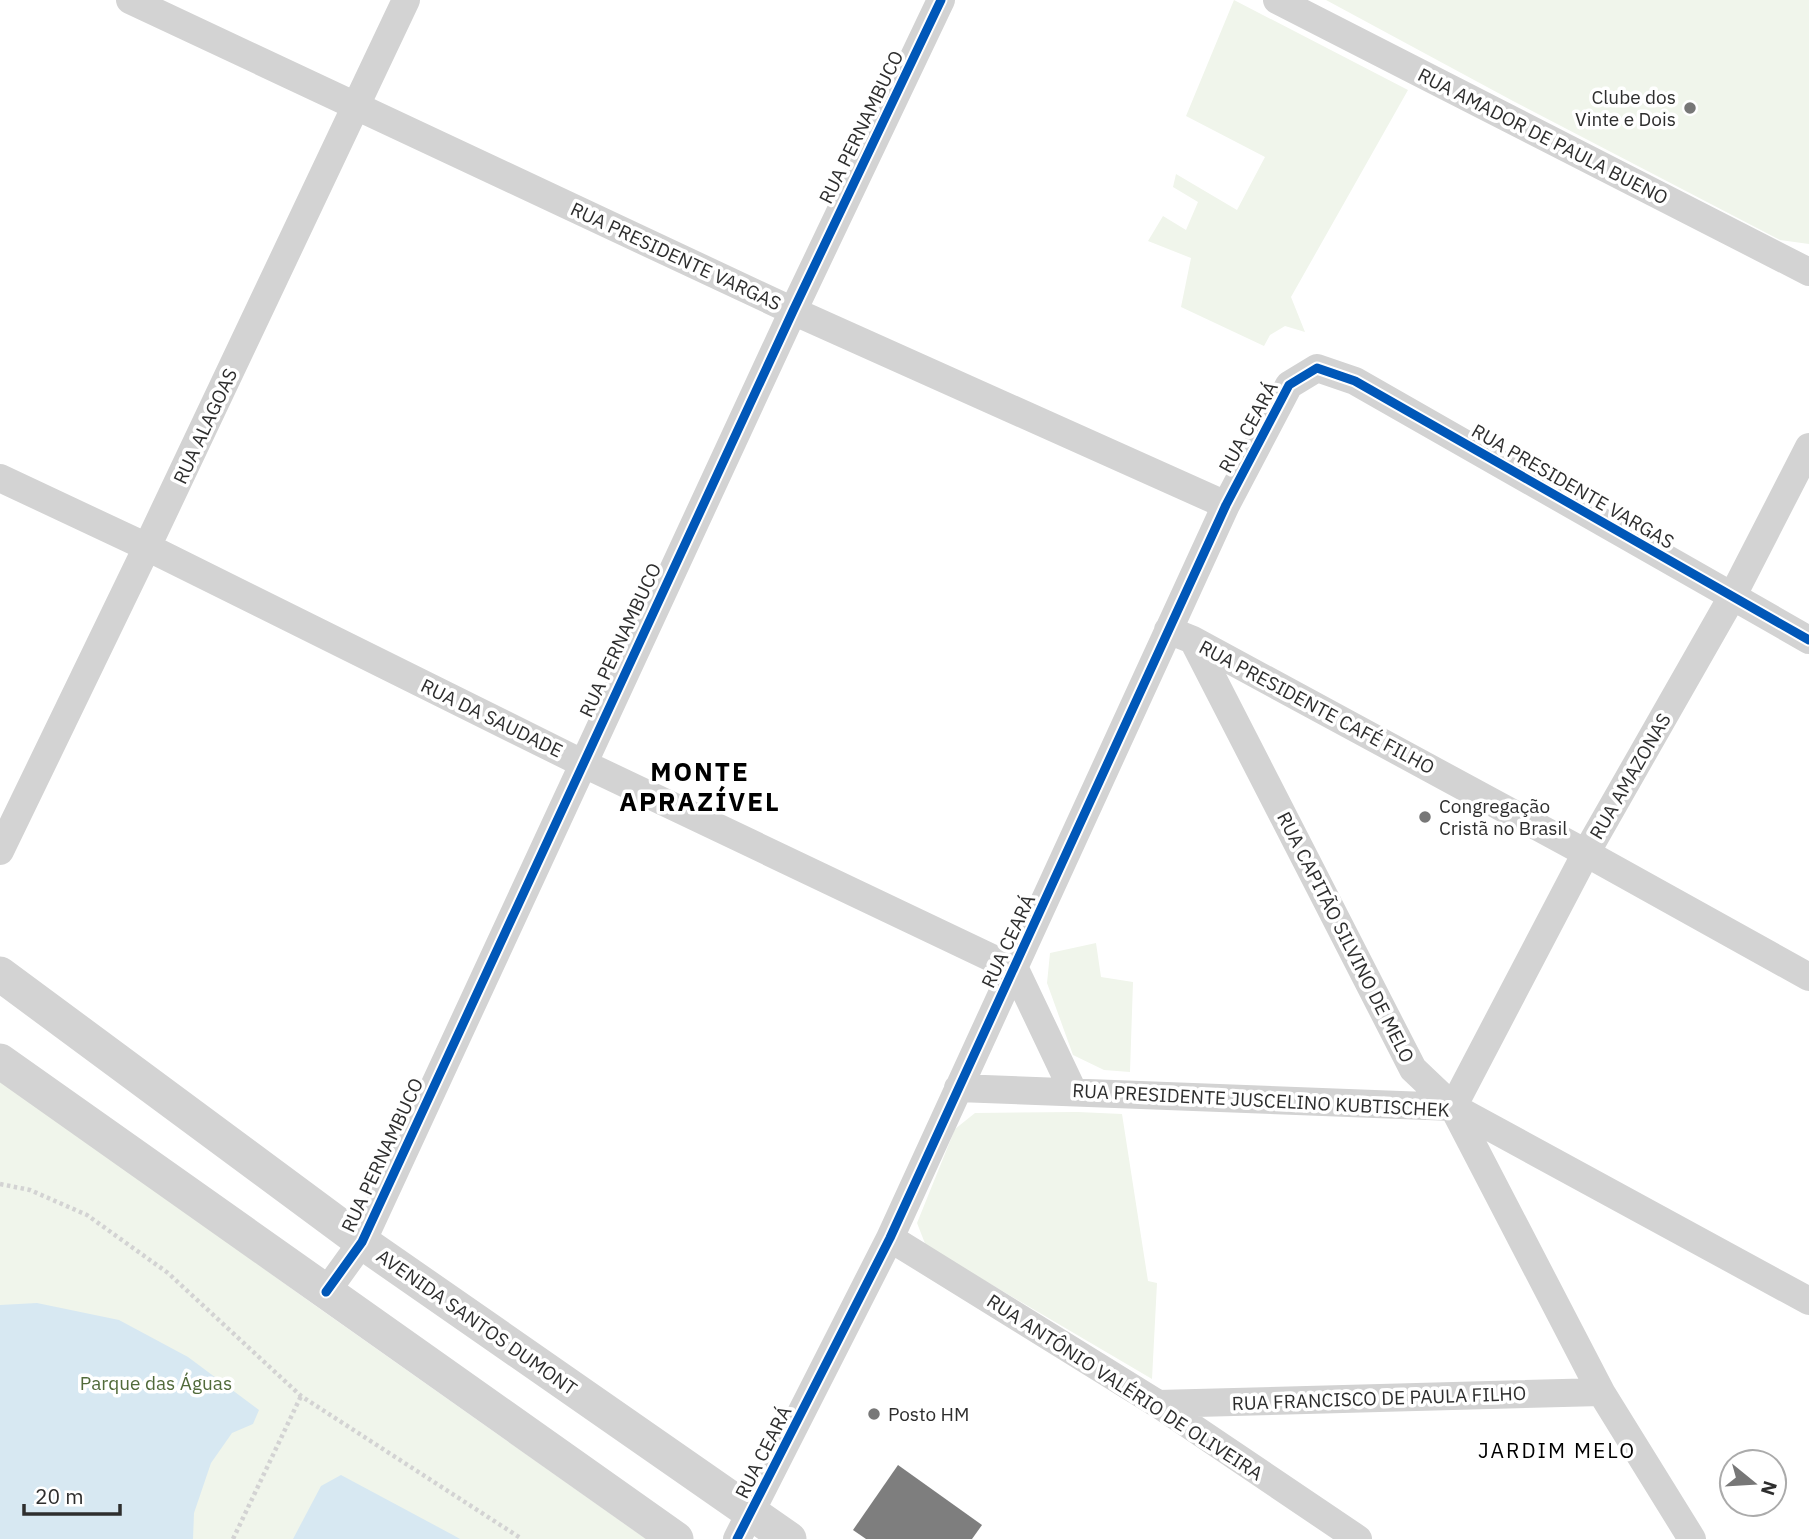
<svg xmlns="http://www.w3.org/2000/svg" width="1809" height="1539" font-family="'IBM Plex Sans',sans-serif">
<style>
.green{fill:#f0f5eb}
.water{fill:#d7e8f2}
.building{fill:#7e7e7e}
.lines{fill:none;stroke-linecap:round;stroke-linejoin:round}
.path{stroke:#d3d3d3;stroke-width:4.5;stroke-dasharray:3.5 3.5;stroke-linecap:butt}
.minor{stroke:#d3d3d3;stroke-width:28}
.tertiary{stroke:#d3d3d3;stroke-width:35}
.cycleway-casing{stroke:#fff;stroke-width:13}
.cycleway{stroke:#0057b8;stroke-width:9}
.poi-dot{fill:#777;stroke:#fff;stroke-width:2.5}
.labels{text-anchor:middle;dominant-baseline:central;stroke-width:7;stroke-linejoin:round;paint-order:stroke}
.poi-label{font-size:19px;fill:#2e2e2e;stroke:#fff;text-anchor:start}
.street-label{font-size:19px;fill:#2e2e2e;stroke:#fff}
.park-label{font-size:19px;fill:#516a3a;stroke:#fff}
.neighbourhood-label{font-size:21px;letter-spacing:2px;fill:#000;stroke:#fff}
.district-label{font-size:26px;font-weight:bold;letter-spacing:2px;fill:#000;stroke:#fff}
</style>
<rect width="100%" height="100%" fill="#fff"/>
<path class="green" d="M1234 0 1408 90 1291 297 1305 332 1285 326 1270 335 1264 346 1181 307 1191 258 1148 241 1163 216 1186 230 1198 202 1173 187 1176 174 1237 210 1265 157 1186 116Z
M1326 0H1809V244L1780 240 1513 101Z
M1096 943 1101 977 1133 982 1130 1072 1104 1070 1073 1055 1047 983 1050 953Z
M0 1079 313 1304 646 1539H0Z
M1078 1112 1122 1114 1148 1281 1157 1283 1152 1379 926 1246 917 1223 955 1129 975 1113Z"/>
<path class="water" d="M37 1303 119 1320 188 1357 259 1410 253 1424 232 1433 211 1463 194 1513 193 1539H0V1305Z
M341 1475 453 1535 460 1539H293L321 1486Z"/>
<path class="building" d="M898 1465 982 1525 972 1539H866L853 1530Z"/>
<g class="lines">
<path class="path" d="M0 1184 30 1190 87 1215 168 1273 301 1396 522 1539
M233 1539 301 1396"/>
<path class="minor" d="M130 0 793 311 1226 505
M1277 0 1809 272
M0 478 147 547 582 763 1015 969 1073 1091
M1168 630 1193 640 1413 1069 1453 1107 1601 1392 1692 1539
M1193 640 1586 853 1809 977
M0 851 147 547 406 0
M958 1088 1453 1107 1809 1301
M1453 1107 1586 853 1732 597 1809 447
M890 1238 1158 1404 1358 1539
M326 1292 362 1242 793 311 941 0
M1158 1404 1601 1392
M737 1539 890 1238 1226 505 1289 385 1317 368 1355 381 1809 640"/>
<path class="tertiary" d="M0 974 362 1242 789 1539
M0 1061 676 1539"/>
<defs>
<path id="cycleway" d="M326 1292 362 1242 793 311 941 0
M737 1539 890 1238 1226 505 1289 385 1317 368 1355 381 1809 640"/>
</defs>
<use href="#cycleway" class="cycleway-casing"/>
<use href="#cycleway" class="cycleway"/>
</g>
<g class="poi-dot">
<circle cx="1690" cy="108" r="7"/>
<circle cx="1425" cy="817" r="7"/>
<circle cx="874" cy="1414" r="7"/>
</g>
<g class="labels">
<g class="poi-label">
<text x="1676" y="97" text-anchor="end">Clube dos<tspan x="1676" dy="22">Vinte e Dois</tspan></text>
<text x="1439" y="806">Congregação<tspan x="1439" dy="22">Cristã no Brasil</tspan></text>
<text x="888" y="1414">Posto HM</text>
</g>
<g class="street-label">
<text transform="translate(861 127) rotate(-64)">RUA PERNAMBUCO</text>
<text transform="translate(1543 136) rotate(27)">RUA AMADOR DE PAULA BUENO</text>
<text transform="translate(676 256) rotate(25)">RUA PRESIDENTE VARGAS</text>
<text transform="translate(205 426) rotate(-65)">RUA ALAGOAS</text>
<text transform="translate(1248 427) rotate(-61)">RUA CEARÁ</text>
<text transform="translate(1573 486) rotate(30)">RUA PRESIDENTE VARGAS</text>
<text transform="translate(620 640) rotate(-65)">RUA PERNAMBUCO</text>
<text transform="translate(1317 707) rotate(28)">RUA PRESIDENTE CAFÉ FILHO</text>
<text transform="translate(492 718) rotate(26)">RUA DA SAUDADE</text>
<text transform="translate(1630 776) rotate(-60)">RUA AMAZONAS</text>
<text transform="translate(1346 937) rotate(63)">RUA CAPITÃO SILVINO DE MELO</text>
<text transform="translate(1008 941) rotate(-65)">RUA CEARÁ</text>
<text transform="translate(1261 1100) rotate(3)">RUA PRESIDENTE JUSCELINO KUBTISCHEK</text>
<text transform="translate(382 1155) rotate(-65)">RUA PERNAMBUCO</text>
<text transform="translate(477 1322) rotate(35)">AVENIDA SANTOS DUMONT</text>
<text transform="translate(1125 1387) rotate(33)">RUA ANTÔNIO VALÉRIO DE OLIVEIRA</text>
<text transform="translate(1379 1398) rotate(-2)">RUA FRANCISCO DE PAULA FILHO</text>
<text transform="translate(763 1452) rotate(-63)">RUA CEARÁ</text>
</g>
<g class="park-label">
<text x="156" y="1383">Parque das Águas</text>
</g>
<g class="neighbourhood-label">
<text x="1557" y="1450">JARDIM MELO</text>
</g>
<g class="district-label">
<text x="700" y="771">MONTE<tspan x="700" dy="30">APRAZÍVEL</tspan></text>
</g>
</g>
<g transform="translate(1753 1483) rotate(108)"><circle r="33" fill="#ffffff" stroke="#ababab" stroke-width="2"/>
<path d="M0-5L12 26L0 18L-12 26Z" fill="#777777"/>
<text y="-10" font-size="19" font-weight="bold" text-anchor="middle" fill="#2e2e2e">N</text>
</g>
<path d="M24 1504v10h96v-10" fill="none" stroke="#2e2e2e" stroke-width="3.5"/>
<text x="35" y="1504" font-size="21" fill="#2e2e2e" stroke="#ffffff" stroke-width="5" paint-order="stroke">20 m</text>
</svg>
